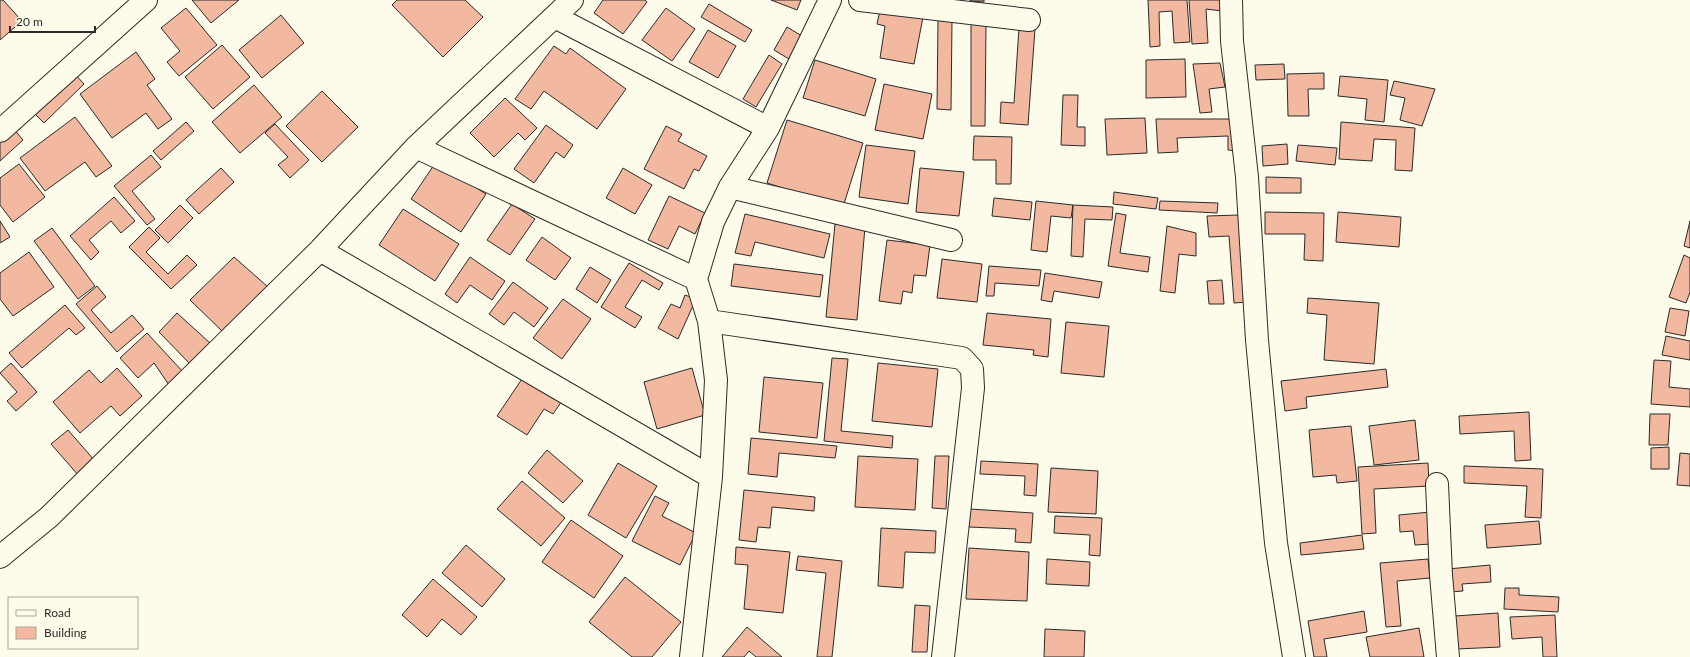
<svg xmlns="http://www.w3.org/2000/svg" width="1690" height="657" font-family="Lato,sans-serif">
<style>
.building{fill:#f2b8a0;stroke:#2b2b2b}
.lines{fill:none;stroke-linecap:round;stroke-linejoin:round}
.minor-casing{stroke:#2b2b2b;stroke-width:24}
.minor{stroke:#fdfbea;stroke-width:22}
</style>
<rect width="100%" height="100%" fill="#fdfbea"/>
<path class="building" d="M0 0H3L22 21 0 40Z
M192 0H239L211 23Z
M397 0H465L483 17 443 57 392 5Z
M603 0H645L647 2 623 34 594 13Z
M771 0H801L797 10Z
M970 0H984V2L970 1Z
M1148 0H1187L1190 42 1174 43 1172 11 1159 12 1160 46 1150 47Z
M1189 0H1220L1222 11 1206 9 1208 43 1192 44Z
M709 4 752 30 745 42 701 17Z
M186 8 217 45 179 76 167 62 180 51 161 28Z
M666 8 695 29 672 61 642 40Z
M880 10 923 17 914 64 880 58 885 26 877 24Z
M281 15 304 43 262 78 239 50Z
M938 20 952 21 951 110 937 109Z
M971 24H986L985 126H971Z
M787 27 802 36 789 59 774 50Z
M1019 28 1035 29 1028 125 1000 123 1001 102 1014 103Z
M708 30 736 46 718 78 689 62Z
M222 45 250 77 213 109 185 77Z
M554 46 566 54 570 48 626 89 597 129 544 91 531 109 515 99Z
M136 52 155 79 147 85 172 119 158 129 146 113 112 138 80 94Z
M769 55 782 64 756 107 743 99Z
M1185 59 1186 97 1146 98V60Z
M815 60 876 79 865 116 803 98Z
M1220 63 1225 87 1209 89 1212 112 1200 113 1193 64Z
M1284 64 1285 79 1256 80 1255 65Z
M73 72 84 84 44 123 32 111Z
M1324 73V89H1308L1309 116H1288L1287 74Z
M1340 76 1388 80 1384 122 1365 120 1367 99 1338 96Z
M1394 81 1435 89 1422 126 1400 120 1405 98 1390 95Z
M884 84 932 94 923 139 875 130Z
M254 85 282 117 240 153 212 122Z
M322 91 358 127 322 162 286 126Z
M1063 95H1078L1077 127H1085V146L1061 145Z
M505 98 537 128 525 140 518 133 494 157 470 133Z
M75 117 112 166 96 177 85 162 45 191 20 158Z
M1145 118 1147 153 1107 155 1105 119Z
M1156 119H1232L1235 151 1228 150V136L1177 138 1178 152 1158 153Z
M787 120 863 143 843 207 767 183Z
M186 122 194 131 161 160 153 151Z
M1341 122 1415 128 1412 171 1395 170 1396 140 1374 139 1372 161 1339 159Z
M275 124 309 160 290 178 278 165 288 157 265 133Z
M546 125 573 145 564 158 556 152 534 183 514 169Z
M666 126 682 134 678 141 707 156 699 171 694 169 684 189 644 169Z
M13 128 23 140 0 161V140Z
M974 136 1012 137 1011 184H996V160H973Z
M1287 144 1288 164 1263 166 1262 146Z
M866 145 915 151 908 204 859 197Z
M1298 145 1337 148 1335 165 1296 161Z
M151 155 161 167 132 191 155 219 147 225 114 186Z
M436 162 486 194 461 232 411 199Z
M19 164 45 197 13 222 0 205V178Z
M221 168 234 182 199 214 186 200Z
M623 168 652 185 635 214 606 198Z
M920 168 964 172 959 216 916 212Z
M1266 177 1301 178V193H1266Z
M1114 192 1158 198 1156 209 1113 204Z
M669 196 705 213 695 234 679 226 668 249 648 240Z
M114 197 135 221 121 233 111 221 89 240 99 252 91 260 70 236Z
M994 198 1032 202 1030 220 992 216Z
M1036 201 1073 205 1071 218 1051 216 1047 252 1031 250Z
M1160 201 1218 203 1217 213 1159 210Z
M512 204 535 219 510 255 487 240Z
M180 205 193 218 168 243 155 230Z
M1073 205 1113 207 1112 220 1085 219 1083 257 1071 256Z
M403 209 459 244 435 281 379 245Z
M1265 212 1324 213 1323 261 1304 260 1305 234H1265Z
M1338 212 1401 217 1399 247 1336 242Z
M1116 213 1126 215 1120 253 1150 257 1148 272 1108 266Z
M745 214 830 234 824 258 755 242 751 256 735 253Z
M1239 215 1248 302 1234 303 1229 236 1209 237 1207 216Z
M0 221 10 237 0 243Z
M1690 221V248L1684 246Z
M835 224 865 227 857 320 826 317Z
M1167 226 1196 233V256L1179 254 1175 293 1160 291Z
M149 227 160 238 146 252 168 274 187 255 197 265 171 289 129 247Z
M52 228 95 286 78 299 34 241Z
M542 237 571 258 555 280 526 260Z
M887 240 930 245 926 276 914 275 912 293 903 291 901 304 879 301Z
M29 252 54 287 13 316 0 299V273Z
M1684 255 1690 258V292L1686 303 1669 297Z
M234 257 268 287 222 331 190 300Z
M470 257 505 281 492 300 470 285 457 303 445 294Z
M942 259 982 264 977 302 937 298Z
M629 263 663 283 659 290 642 280 625 307 642 317 635 328 601 307Z
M734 264 823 275 820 297 731 286Z
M989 266 1041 270 1039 286 995 283 994 296H986Z
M590 267 611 280 597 303 576 289Z
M1045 273 1102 282 1099 298 1054 291 1052 302 1041 300Z
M1222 280 1224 304H1209L1207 281Z
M513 282 548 308 534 327 514 312 504 325 489 314Z
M97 286 106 297 91 310 111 333 132 315 144 329 117 352 76 304Z
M685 295 696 299 678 339 658 328 671 304 680 308Z
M1308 298 1379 303 1374 364 1324 360 1327 315 1307 313Z
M563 299 591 319 562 359 533 338Z
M65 305 85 328 76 335 69 328 22 368 9 353Z
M1670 308 1689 311 1685 336 1665 332Z
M177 313 210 343 190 364 159 332Z
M987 313 1051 319 1048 357 1033 355 1034 350 983 345Z
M1066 322 1109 326 1104 377 1061 373Z
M147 333 184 373 169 385 154 363 138 378 120 358Z
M1666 336 1690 341V360L1662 355Z
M832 358 848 359 841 431 893 436 892 448 824 441Z
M1654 360 1671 361 1669 387 1690 389V407L1651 404Z
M11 363 37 392 16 411 7 401 17 392 0 373Z
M878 363 938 369 932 427 872 421Z
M117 368 142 396 120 416 111 406 80 433 53 402 89 370 101 383Z
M692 368 705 415 657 429 644 382Z
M1386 369 1388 387 1306 397 1307 408 1285 411 1281 381Z
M526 373 564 398 553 414 544 409 527 435 497 416Z
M764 377 823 383 817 438 759 432Z
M1529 412 1531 460 1515 461 1514 431 1460 434 1459 416Z
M1650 414H1670L1668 445H1649Z
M1415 420 1419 460 1374 465 1369 426Z
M1351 426 1357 481 1337 483 1336 475 1313 477 1309 430Z
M68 430 95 461 79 476 51 444Z
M751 438 837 446 835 458 779 453 777 477 748 474Z
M1669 447V469H1651V448Z
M547 450 583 481 563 503 528 473Z
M1680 453 1690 454V486L1677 485Z
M858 456 918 459 915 510 855 507Z
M935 456H949L946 509 932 508Z
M981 461 1038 464 1036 496 1024 495 1025 476 980 474Z
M618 463 657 486 626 538 588 515Z
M1428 463 1429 486 1374 489 1376 533 1362 534 1358 467Z
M1464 466 1543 469 1541 518 1525 517 1527 486 1464 483Z
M1051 468 1098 471 1096 514 1048 512Z
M522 481 565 518 541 546 497 509Z
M744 490 815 497 814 511 772 507 770 528 758 527 756 542 739 540Z
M655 496 669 503 662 516 696 533 680 565 632 541Z
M970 509 1033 513 1031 543 1015 542 1016 529 969 527Z
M1430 512 1432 544 1415 545 1413 531 1400 532 1399 515Z
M1055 516 1102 518 1100 556 1089 555 1090 535 1054 533Z
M571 520 623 556 594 598 542 562Z
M1539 521 1541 544 1487 548 1485 525Z
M881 528 936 531 935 553 905 552 903 588 878 586Z
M1362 535 1364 549 1301 555 1300 543Z
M466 545 505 579 482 607 442 573Z
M736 547 790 552 783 613 744 609 748 565 735 564Z
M969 548 1029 552 1027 601 966 599Z
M798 556 842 561 832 657H817L826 573 796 570Z
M1047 559 1090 562 1089 586 1046 584Z
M1428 559 1430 578 1397 581 1401 626 1386 627 1380 563Z
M1490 565 1491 582 1462 584 1463 591 1450 592 1448 569Z
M625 577 681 622 652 657H632L589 622Z
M433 579 477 617 461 635 442 619 427 637 402 615Z
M1505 588H1519V595L1559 597 1558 612 1504 609Z
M915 605 930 606 927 652H912Z
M1364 611 1367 632 1324 639 1327 657H1314L1308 621Z
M1498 613 1500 647 1457 649 1455 616Z
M1555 615 1557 657H1543L1542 637 1512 639 1510 617Z
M747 627 782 657H756L749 651 744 657H722Z
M1419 628 1424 657H1370L1366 637Z
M1045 629 1085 631 1084 657H1044Z"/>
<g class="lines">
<defs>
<path id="minor" d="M860 0 1029 20
M1231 0 1232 41 1247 177 1257 340 1276 543 1294 657
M555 17 768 128
M0 131 146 0
M416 147 696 279
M730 187 951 240
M320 250 711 477
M709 321 962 358 972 369 973 388 943 657
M1437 484 1441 575 1448 657
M0 557 49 517 320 250 416 147 572 0
M691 657 711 477 716 380 709 321 696 279 713 222 730 187 768 128 830 0"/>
</defs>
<use href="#minor" class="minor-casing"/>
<use href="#minor" class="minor"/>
</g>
<rect x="8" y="597" width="130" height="52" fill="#fdfbea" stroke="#a9a89e"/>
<rect x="16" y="610" width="20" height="6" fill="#fdfbea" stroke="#a9a89e"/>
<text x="44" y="617" font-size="12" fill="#2b2b2b">Road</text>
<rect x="16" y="627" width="20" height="12" fill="#f2b8a0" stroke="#a9a89e"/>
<text x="44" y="637" font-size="12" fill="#2b2b2b">Building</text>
<path d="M10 26v6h85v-6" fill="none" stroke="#2b2b2b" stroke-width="2"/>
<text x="16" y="26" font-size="12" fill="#2b2b2b" stroke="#fdfbea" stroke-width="3" paint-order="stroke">20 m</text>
</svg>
